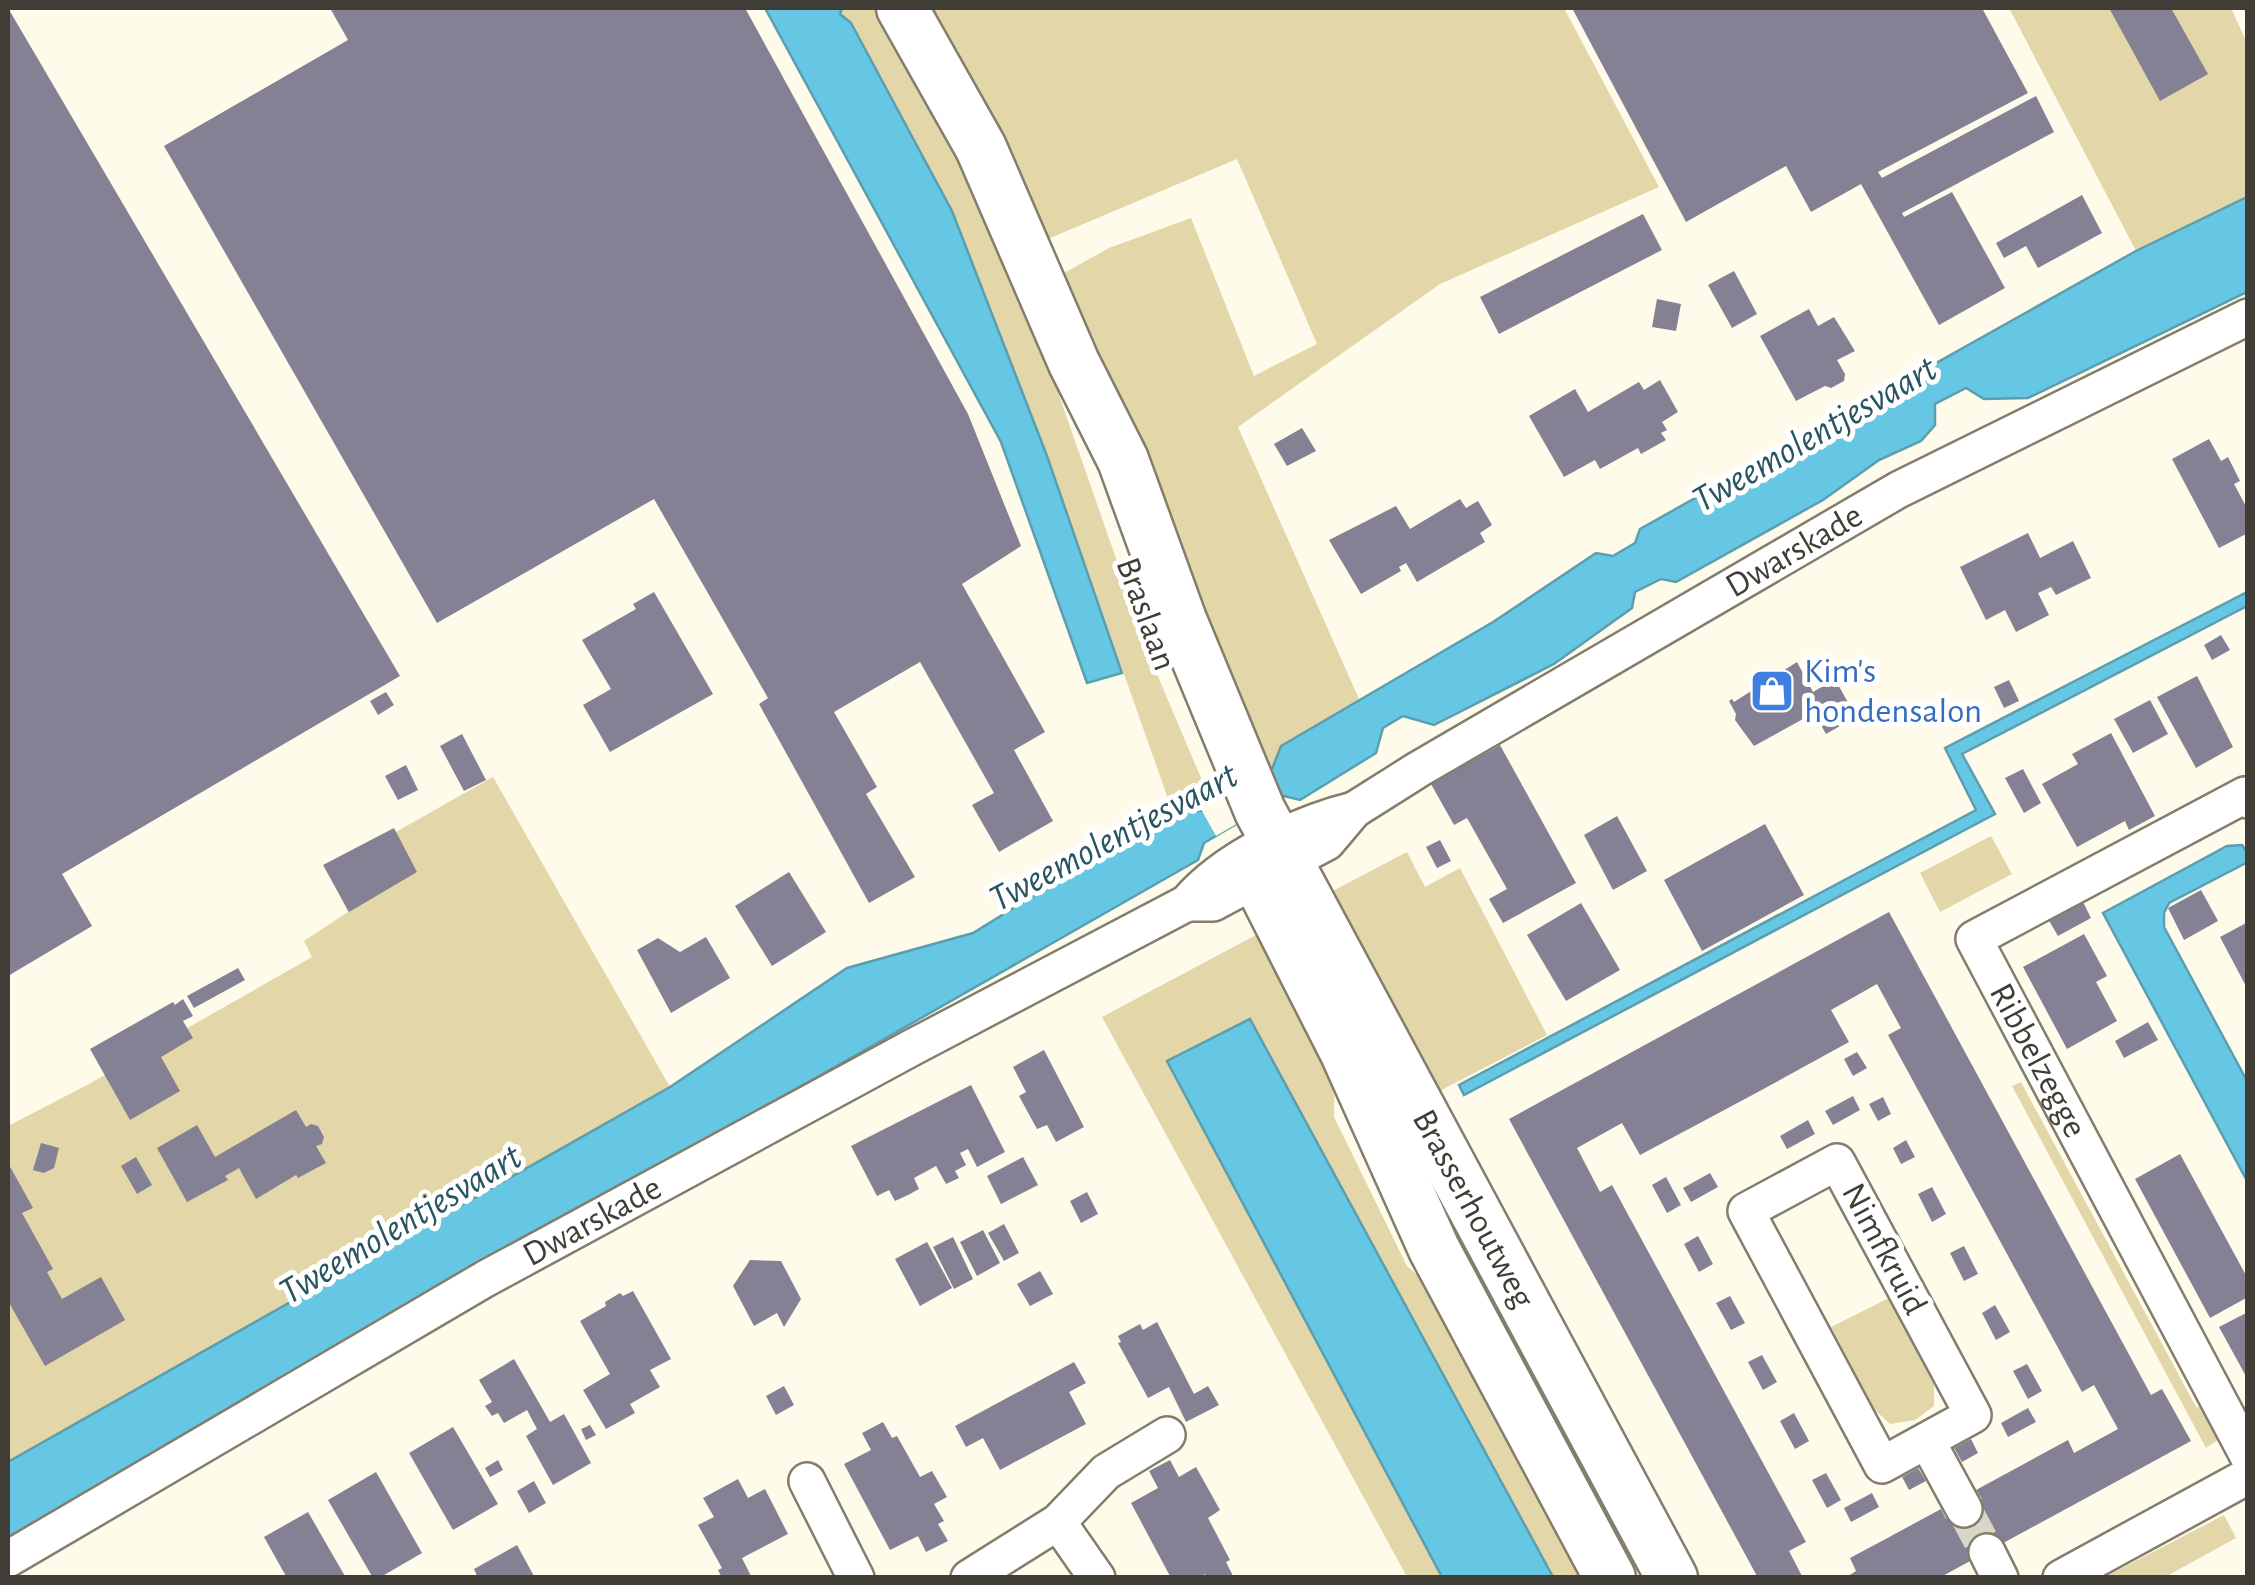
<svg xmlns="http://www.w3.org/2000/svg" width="2255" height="1585" font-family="'Alegreya Sans',sans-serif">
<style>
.green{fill:#e3d6a8}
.water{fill:#65c7e3;stroke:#5a9eaf;stroke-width:2.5}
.pier{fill:#fffbeb}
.building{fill:#838193}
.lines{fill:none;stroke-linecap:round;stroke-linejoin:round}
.minor-tunnel{stroke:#d9d5c7;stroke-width:35;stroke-dasharray:35 18;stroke-linecap:butt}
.minor-casing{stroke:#837e6c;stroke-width:40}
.secondary-casing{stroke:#837e6c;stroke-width:55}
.minor{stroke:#fff;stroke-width:35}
.secondary{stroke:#fff;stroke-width:50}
.labels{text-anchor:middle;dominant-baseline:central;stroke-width:10;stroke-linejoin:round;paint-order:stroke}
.street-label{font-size:35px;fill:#3f3d35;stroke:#fff}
.shop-label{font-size:35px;fill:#366cbe;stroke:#fff;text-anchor:start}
.water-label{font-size:38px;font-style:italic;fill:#295461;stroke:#fff}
</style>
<rect width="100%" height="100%" fill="#fffbeb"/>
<path class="green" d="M842 8H881L976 193 1046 358 1154 667 1212 804 1201 811 1172 810 1047 456 952 211 851 23 840 14Z
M928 8H1564L1659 187 1440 284 1238 427 1359 699 1281 746 1272 769 1258 779 1085 321 1064 273 1109 248 1191 218 1254 376 1317 344 1237 159 1048 239 975 93Z
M2009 8H2231L2247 43V197L2136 251Z
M493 777 670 1087 8 1462V1126L89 1084 312 957 304 941 348 912 327 871Z
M1991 836 2012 874 1940 912 1920 873Z
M1407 852 1425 887 1460 868 1547 1035 1432 1095 1327 894Z
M1271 927 1335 1050 1334 1117 1407 1266 1447 1301 1597 1577H1553L1250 1020 1168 1062 1442 1577H1407L1102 1017Z
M2021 1082 2196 1407 2207 1406 2221 1438 2206 1448 2012 1086Z
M1889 1298 1934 1385V1406L1915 1420 1890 1424 1875 1410 1831 1327Z
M2224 1515 2236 1538 2165 1577H2105Z"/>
<path class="water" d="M765 8H842L840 14 851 23 952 211 1047 456 1122 673 1087 683 1001 442Z
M2247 197V292L2028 398 1984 399 1966 388 1935 404V425L1921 441 1879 460 1823 500 1676 582 1661 579 1635 592 1632 608 1554 664 1434 725 1403 716 1383 728 1376 753 1300 800 1284 796 1204 843 1198 860 8 1539V1462L670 1087 847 968 973 933 1172 810 1202 811 1258 779 1272 769 1281 746 1493 622 1596 553 1613 556 1635 543 1640 529 2136 251Z
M2247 592V606L1962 754 1995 814 1464 1095 1459 1085 1976 810 1945 748Z
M2242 845 2247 852 2246 863 2169 903 2164 913V927L2247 1081V1181L2103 913 2227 846Z
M1250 1019 1553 1577H1442L1167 1061Z"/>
<path class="pier" d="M1266 772 1281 798 1216 836 1201 809Z"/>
<path class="building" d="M8 8 400 676 62 874 92 926 8 976Z
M330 8H745L968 414 1021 546 962 584 1045 732 1014 750 1053 821 999 852 972 805 994 793 920 662 834 712 877 787 866 794 915 877 869 903 759 704 768 698 654 499 437 623 164 146 348 40Z
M1572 8H1982L2028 93 1878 172 1882 178 2036 96 2054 132 1902 213 1904 217 1952 192 2005 288 1939 325 1861 184 1811 212 1786 166 1686 222Z
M2109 8H2171L2208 74 2160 101Z
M2082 195 2102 233 2038 268 2026 246 2004 258 1996 243Z
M1643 214 1662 250 1499 334 1480 297Z
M1734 271 1757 314 1732 328 1708 285Z
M1657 299 1681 304 1676 331 1652 327Z
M1809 309 1818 326 1834 317 1855 351 1837 360 1845 374 1844 381 1831 388 1825 386 1796 401 1760 336Z
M1660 380 1678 412 1662 422 1667 430 1661 433 1666 440 1641 454 1638 448 1600 469 1595 460 1564 477 1529 416 1575 389 1588 412 1639 382 1644 390Z
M1302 428 1316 451 1287 466 1274 444Z
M2209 439 2221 461 2228 457 2240 481 2234 484 2248 510V533L2219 548 2172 459Z
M1460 499 1466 508 1478 501 1492 525 1480 533 1485 542 1417 582 1406 563 1399 567 1401 571 1361 594 1329 540 1396 506 1410 529Z
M2028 533 2040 558 2073 541 2091 578 2056 595 2051 587 2038 593 2049 615 2016 632 2005 610 1986 620 1960 567Z
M654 592 713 694 610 752 583 705 611 689 582 640 636 609 633 604Z
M2221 635 2230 650 2212 660 2204 645Z
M1797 662 1813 692 1835 679 1856 717 1826 734 1814 713 1754 746 1735 720 1736 714 1729 701 1732 699 1734 702Z
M2197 676 2233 747 2196 768 2157 697Z
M2009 680 2019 701 2004 708 1994 687Z
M386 692 394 705 378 715 370 701Z
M2150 700 2168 734 2133 753 2114 719Z
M2111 733 2155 816 2129 830 2125 821 2077 847 2042 784 2078 764 2072 754Z
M462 734 486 780 464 791 440 746Z
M1500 745 1576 883 1503 923 1489 899 1507 889 1467 818 1454 825 1431 784Z
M406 765 418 790 398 800 385 776Z
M2023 769 2041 803 2024 813 2005 778Z
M1617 816 1647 871 1613 890 1584 835Z
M1765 824 1804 895 1702 951 1664 880Z
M394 828 417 872 349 912 323 865Z
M1440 840 1451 861 1437 868 1426 847Z
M789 872 826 932 772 966 735 906Z
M2201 890 2218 921 2184 940 2168 908Z
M2082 900 2091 918 2058 936 2048 919Z
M1581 903 1620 970 1566 1001 1527 935Z
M1889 912 2151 1395 2162 1389 2191 1441 1939 1578H1845L1856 1571 1850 1558 1880 1542 1941 1509 1946 1519 1982 1499 1976 1490 2068 1440 2074 1453 2118 1429 2094 1385 2082 1392 1969 1184 1888 1035 1901 1028 1877 984 1831 1010 1849 1042 1758 1092 1640 1155 1622 1123 1577 1148 1600 1192 1612 1185 1806 1542 1789 1551 1803 1578H1758L1509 1119Z
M2248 922V990L2220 937Z
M2084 934 2107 976 2096 982 2117 1021 2067 1049 2023 967Z
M706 937 730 978 671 1013 637 950 658 938 680 952Z
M238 968 245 980 194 1008 187 996Z
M183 999 193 1016 183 1021 193 1038 161 1057 180 1091 130 1120 90 1049 173 1002 175 1005Z
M2148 1022 2158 1040 2124 1058 2115 1041Z
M1044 1050 1084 1127 1056 1142 1047 1125 1037 1129 1019 1096 1026 1092 1013 1067Z
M1857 1052 1867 1068 1853 1076 1844 1059Z
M971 1085 1005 1152 977 1167 968 1149 960 1153 966 1165 955 1171 959 1178 946 1184 936 1166 914 1178 919 1189 908 1195 895 1201 889 1190 877 1196 851 1146Z
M1853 1096 1860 1110 1833 1125 1825 1111Z
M1883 1097 1891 1114 1878 1121 1869 1104Z
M296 1110 306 1127 311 1124 318 1126 324 1137 322 1144 316 1146 326 1163 298 1178 296 1175 256 1199 239 1168 225 1176 228 1180 187 1202 157 1148 197 1125 215 1157Z
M1808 1120 1815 1134 1787 1149 1780 1136Z
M1906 1140 1915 1157 1901 1164 1893 1148Z
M41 1143 59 1148 54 1168 44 1173 33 1170Z
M2180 1154 2248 1279V1297L2210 1318 2135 1179Z
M136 1157 152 1185 137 1194 121 1166Z
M1023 1157 1038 1185 1001 1204 987 1176Z
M8 1163 33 1208 22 1213 53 1269 47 1272 62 1299 101 1277 125 1320 45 1366 8 1301Z
M1710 1173 1718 1187 1691 1202 1683 1188Z
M1666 1177 1681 1205 1667 1213 1652 1185Z
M1932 1187 1946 1214 1932 1222 1918 1194Z
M1087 1192 1098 1214 1081 1223 1070 1201Z
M1004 1224 1019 1253 1004 1261 988 1233Z
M983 1230 1000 1263 977 1276 960 1242Z
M1698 1236 1713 1264 1699 1272 1684 1244Z
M953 1237 973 1279 954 1289 933 1247Z
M927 1242 952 1288 920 1306 895 1259Z
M1964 1246 1978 1274 1964 1281 1950 1253Z
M750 1260 781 1261 801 1299 784 1327 777 1313 754 1326 733 1286Z
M1040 1271 1053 1294 1030 1306 1017 1284Z
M633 1291 671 1359 650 1370 660 1387 630 1404 635 1413 606 1429 583 1390 610 1374 580 1321 606 1306 605 1302 620 1293 623 1296Z
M1730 1296 1745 1323 1731 1330 1716 1303Z
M1995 1305 2010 1332 1996 1340 1982 1313Z
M2248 1312V1380L2219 1327Z
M1157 1322 1194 1394 1208 1386 1219 1405 1186 1422 1169 1387 1148 1398 1118 1343 1121 1342 1118 1336 1140 1324 1143 1330Z
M1762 1355 1777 1382 1763 1390 1748 1362Z
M514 1359 550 1422 564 1414 591 1463 553 1485 526 1436 537 1429 527 1410 504 1423 498 1413 492 1416 485 1406 492 1402 479 1380Z
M1074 1362 1086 1383 1069 1392 1086 1424 1000 1470 983 1438 966 1447 955 1426Z
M2027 1364 2042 1391 2028 1399 2013 1371Z
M784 1386 794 1405 776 1415 766 1396Z
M2028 1408 2036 1422 2008 1437 2001 1423Z
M1794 1413 1809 1441 1795 1449 1780 1421Z
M883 1422 892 1438 897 1436 920 1477 932 1471 947 1497 934 1504 944 1521 938 1524 948 1541 926 1552 918 1536 890 1550 844 1464 871 1450 862 1433Z
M590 1425 596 1435 586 1440 581 1429Z
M453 1427 498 1504 453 1530 409 1453Z
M1971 1439 1978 1453 1962 1462 1954 1448Z
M498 1460 503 1470 490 1477 485 1468Z
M1170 1460 1179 1477 1196 1467 1220 1510 1208 1518 1230 1560 1226 1562 1234 1578H1207L1205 1574 1198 1578H1171L1131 1503 1158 1488 1149 1471Z
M1918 1468 1926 1481 1909 1490 1902 1477Z
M376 1472 422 1553 379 1578H373L328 1500Z
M1826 1473 1841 1500 1827 1508 1812 1480Z
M738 1479 748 1498 765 1489 788 1534 742 1558 752 1578H722L718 1570 722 1568 698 1525 714 1517 703 1498Z
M534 1481 546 1503 529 1513 517 1491Z
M1872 1493 1879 1507 1851 1522 1844 1508Z
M308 1512 346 1578H287L264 1537Z
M517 1545 535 1578H478L474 1569Z"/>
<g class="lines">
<path class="minor-tunnel" d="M1964 1509 1987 1552"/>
<defs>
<g id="minor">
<path id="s1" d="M2248 800 2245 795 1974 939 2248 1456"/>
<path id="s2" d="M1187 903H1213L1327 842 1354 810 1419 769 1898 490 2248 317"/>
<path d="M1837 1162 1973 1415 1882 1465 1746 1211Z"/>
<path d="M1927 1441 1964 1509"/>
<path d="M807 1481 856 1578"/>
<path d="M1058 1522 1097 1578"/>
<path d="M1987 1552 2000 1578"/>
<path id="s3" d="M8 1559 485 1279 913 1047 1187 903C1224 859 1298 824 1354 810"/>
<path d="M969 1578 1058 1522 1106 1472 1167 1435"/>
<path d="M2061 1578 2248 1476"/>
</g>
<g id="secondary">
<path id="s4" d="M902 8 981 148 1074 363 1123 460 1181 620 1260 811 1672 1578"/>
<path d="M1253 870 1346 1053 1434 1249 1610 1578"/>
</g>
</defs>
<use href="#minor" class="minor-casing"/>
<use href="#secondary" class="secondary-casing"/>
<use href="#minor" class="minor"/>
<use href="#secondary" class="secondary"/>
</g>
<defs>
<symbol id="shop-square" viewBox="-11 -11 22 22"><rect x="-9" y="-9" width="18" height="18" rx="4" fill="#3f7fe0" stroke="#fff"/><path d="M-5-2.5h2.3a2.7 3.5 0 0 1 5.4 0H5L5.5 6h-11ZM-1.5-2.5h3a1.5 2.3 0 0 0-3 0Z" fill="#fff"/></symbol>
</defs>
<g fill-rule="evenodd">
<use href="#shop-square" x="1747" y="666" width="50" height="50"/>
</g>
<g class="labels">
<g class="street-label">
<text stroke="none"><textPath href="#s2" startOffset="708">Dwarskade</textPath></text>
<text transform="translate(1146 614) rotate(70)">Braslaan</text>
<text stroke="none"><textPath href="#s1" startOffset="450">Ribbelzegge</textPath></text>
<text stroke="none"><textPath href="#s4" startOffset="1332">Brasserhoutweg</textPath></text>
<text stroke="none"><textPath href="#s3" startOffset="675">Dwarskade</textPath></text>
<text transform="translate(1884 1249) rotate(62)">Nimfkruid</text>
</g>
<g class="shop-label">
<text x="1804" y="671">Kim's<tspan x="1804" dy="40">hondensalon</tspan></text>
</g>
<g class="water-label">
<text transform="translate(1815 435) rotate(-30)">Tweemolentjesvaart</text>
<text transform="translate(1114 838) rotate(-28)">Tweemolentjesvaart</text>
<text transform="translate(401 1225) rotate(-31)">Tweemolentjesvaart</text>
</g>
</g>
<rect width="2255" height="1585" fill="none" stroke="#3f3d35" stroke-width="20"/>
</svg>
